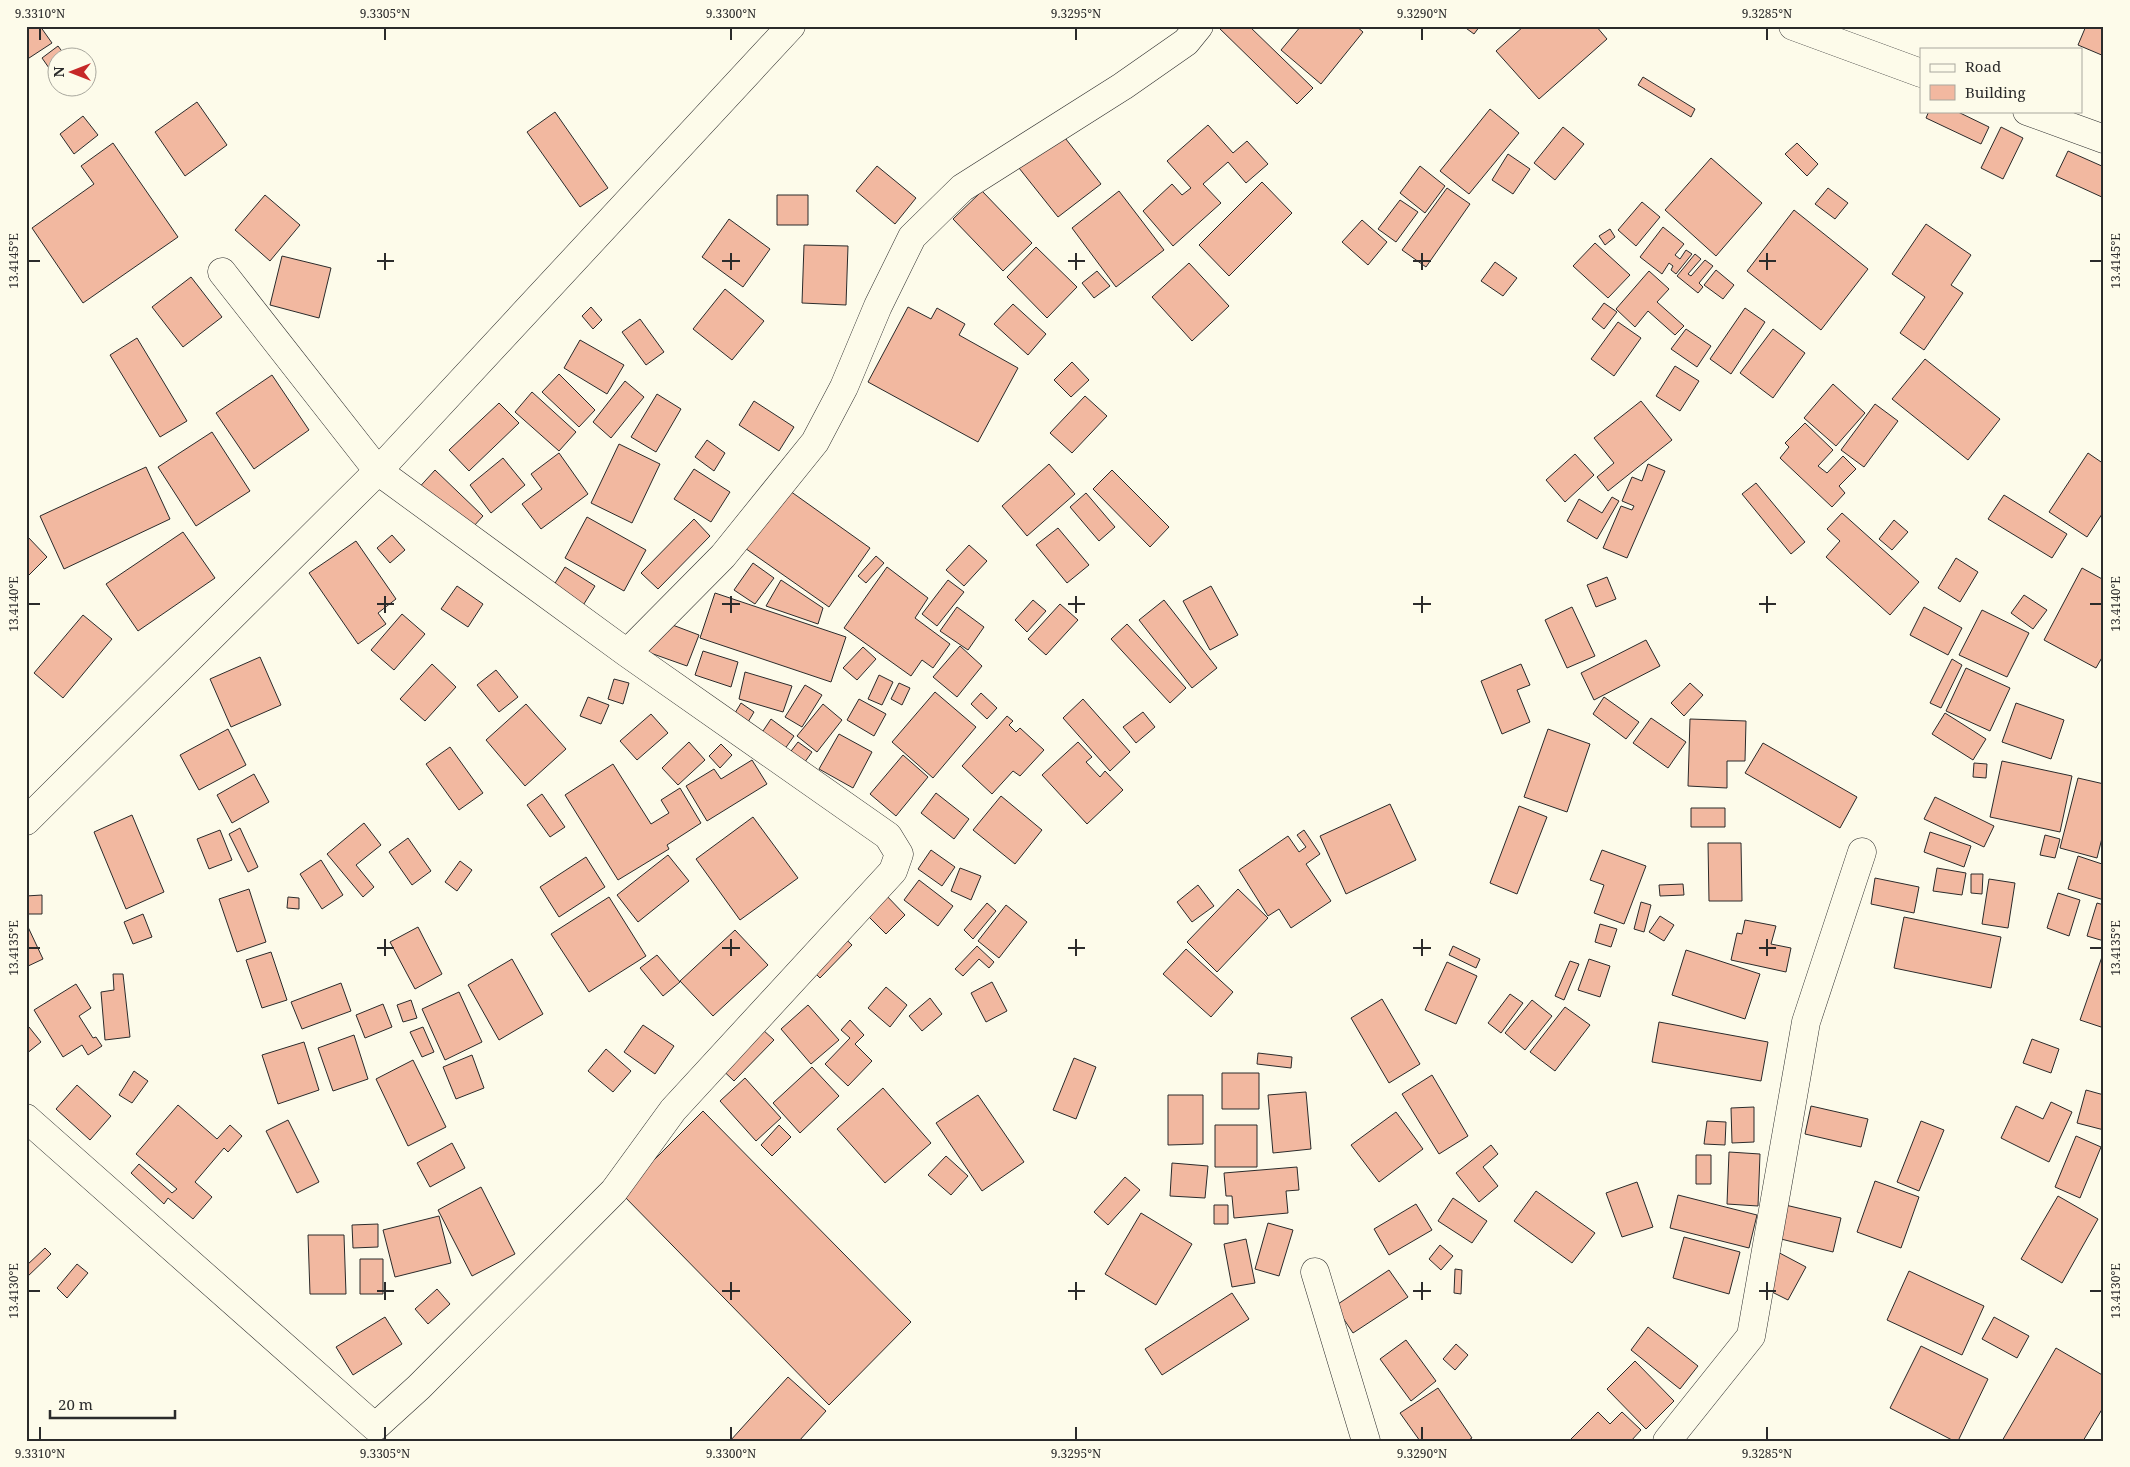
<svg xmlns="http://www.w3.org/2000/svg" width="2130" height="1467" font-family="'Noto Serif',serif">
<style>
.building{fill:#f2b8a0;stroke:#2b2b2b}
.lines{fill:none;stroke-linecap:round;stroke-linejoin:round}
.minor-casing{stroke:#2b2b2b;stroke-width:29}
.minor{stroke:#fdfbea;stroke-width:28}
.ticks{fill:none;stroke:#2b2b2b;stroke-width:2}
.neatline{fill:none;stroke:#2b2b2b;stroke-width:2}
.ticks-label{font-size:12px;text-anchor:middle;fill:#2b2b2b}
</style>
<rect width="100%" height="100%" fill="#fdfbea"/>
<path class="building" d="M26 26H40L52 43 26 60Z
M1217 26H1249L1313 88 1297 104Z
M1301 26H1356L1363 32 1321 84 1281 50Z
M1463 26H1480L1474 34Z
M1524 26H1565L1567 28 1569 26H1596L1607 39 1539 99 1496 51Z
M2086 26H2104V56L2078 45Z
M58 46 67 58H58L56 78 42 58Z
M1643 77 1695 109 1691 117 1638 85Z
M197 102 227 145 185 176 155 132Z
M1490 109 1519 133 1469 194 1440 171Z
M1929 111H1956L1989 127 1981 144 1926 118Z
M555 112 608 188 580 207 527 132Z
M83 116 98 135 74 154 60 134Z
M1208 125 1233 153 1247 141 1268 164 1246 183 1228 162 1203 184 1221 203 1173 246 1143 211 1172 184 1182 195 1191 188 1167 161Z
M1563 127 1584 144 1555 180 1534 163Z
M2001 127 2023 138 2003 179 1981 168Z
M1062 134 1101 184 1058 217 1019 168Z
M113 143 178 237 83 303 32 228 94 184 81 166Z
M1797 143 1818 164 1807 176 1785 154Z
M2068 151 2104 167V198L2056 176Z
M1508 154 1530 169 1513 194 1492 180Z
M1711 158 1762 203 1716 256 1665 210Z
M877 166 916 198 895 224 856 191Z
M1420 166 1445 186 1425 213 1400 193Z
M1262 182 1292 213 1229 276 1199 245Z
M1447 188 1470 204 1426 267 1402 250Z
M1828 188 1848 203 1835 219 1815 204Z
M982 191 1032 243 1003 271 953 219Z
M1119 191 1164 250 1116 287 1072 228Z
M265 195 300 225 270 261 235 230Z
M777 195H808V225H777Z
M1400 200 1418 212 1396 242 1378 229Z
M1642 202 1660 217 1636 246 1618 230Z
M1794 210 1868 269 1821 330 1747 271Z
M729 219 770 249 743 287 702 257Z
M1362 220 1387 242 1368 265 1342 242Z
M1926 224 1971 255 1951 285 1963 293 1924 350 1900 333 1925 297 1892 274Z
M1663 227 1684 244 1675 255 1680 259 1686 250 1692 254 1676 274 1671 270 1673 266 1669 263 1662 274 1640 257Z
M1610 229 1615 237 1605 245 1599 236Z
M1595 243 1630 275 1608 298 1573 266Z
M804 245 848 246 846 305 802 303Z
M1036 247 1077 287 1047 318 1007 277Z
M1695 254 1701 259 1688 274 1691 276 1705 260 1713 266 1699 283 1703 287 1698 293 1677 276Z
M282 256 331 268 319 318 270 305Z
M1495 262 1517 278 1503 296 1481 281Z
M1189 263 1229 306 1192 341 1152 297Z
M1716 270 1734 285 1723 299 1704 285Z
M1097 271 1110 286 1094 298 1082 283Z
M1649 271 1669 289 1657 302 1684 326 1675 335 1648 311 1635 327 1616 309Z
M191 277 222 317 183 347 152 307Z
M725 289 764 321 732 360 693 329Z
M1604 303 1617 312 1604 329 1592 319Z
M1013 304 1046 334 1028 355 994 324Z
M591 307 602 320 593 329 582 316Z
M908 307 931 319 937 308 965 324 959 335 1018 368 978 442 868 382Z
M1745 308 1765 322 1731 374 1710 359Z
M640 319 664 352 646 365 622 332Z
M1618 322 1641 338 1614 376 1591 359Z
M1686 329 1711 346 1697 367 1671 349Z
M1773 329 1805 353 1773 398 1740 373Z
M137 338 187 421 160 437 110 355Z
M580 340 624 365 607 394 564 368Z
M1925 359 2000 419 1968 460 1892 399Z
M1072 362 1089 380 1071 397 1054 380Z
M1675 366 1699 381 1680 411 1656 396Z
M559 374 595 410 579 427 542 392Z
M272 375 309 430 254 469 216 413Z
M625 381 644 397 611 438 593 422Z
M1833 384 1865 413 1836 446 1804 418Z
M532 392 576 432 559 451 515 412Z
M657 394 681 409 656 452 631 437Z
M1085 396 1107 416 1072 453 1050 433Z
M754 401 794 427 779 451 739 425Z
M1641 401 1672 440 1608 491 1597 477 1614 463 1594 438Z
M499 403 519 423 469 471 449 450Z
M1875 404 1898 421 1864 467 1841 450Z
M1805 423 1833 450 1818 466 1827 473 1843 456 1856 469 1839 486 1845 493 1832 507 1780 458 1789 447 1785 443Z
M212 432 250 491 196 526 158 467Z
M707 440 725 453 714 471 695 457Z
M619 444 660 464 632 523 591 503Z
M559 453 588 494 541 529 522 504 542 489 531 474Z
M2088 453 2104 464V511L2087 537 2049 512Z
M1575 454 1594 475 1565 502 1546 480Z
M503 458 525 485 491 513 470 485Z
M1049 464 1075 494 1027 536 1002 506Z
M1648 464 1665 471 1627 558 1603 548 1621 506 1632 510 1634 506 1622 501 1632 477 1642 481Z
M146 467 170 519 64 569 40 516Z
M694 469 730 492 711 522 674 499Z
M435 470 483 516 463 538 415 492Z
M1112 470 1169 527 1150 547 1093 489Z
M1756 483 1805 542 1791 554 1742 494Z
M783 486 870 548 829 607 742 546Z
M1086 493 1115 527 1099 541 1070 507Z
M2004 495 2067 534 2052 558 1988 519Z
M1612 497 1619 501 1597 539 1567 521 1579 499 1602 513Z
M1842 513 1919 582 1890 615 1826 557 1840 541 1827 529Z
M587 517 646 550 624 591 565 558Z
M694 519 710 536 658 589 641 573Z
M1894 520 1908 532 1892 550 1879 539Z
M1058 528 1089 565 1067 583 1036 545Z
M183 532 215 578 138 631 106 584Z
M392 535 405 550 390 563 377 548Z
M27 536 47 557 26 578V537Z
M356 541 396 599 378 613 386 624 358 644 309 573Z
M969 545 987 561 964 586 946 570Z
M876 556 884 563 866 583 858 576Z
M1956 558 1978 572 1960 602 1938 588Z
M753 563 774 578 755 604 734 590Z
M565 567 595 586 579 612 549 593Z
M887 567 928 598 915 618 950 644 933 668 922 660 911 676 844 628Z
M2082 568 2104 580V654L2096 668 2044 640Z
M1607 577 1616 599 1596 607 1587 585Z
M781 580 823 608 818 624 766 606Z
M948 580 964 592 937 626 922 614Z
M457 586 483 604 468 627 441 609Z
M1211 586 1238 635 1210 650 1183 601Z
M715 593 846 637 831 682 700 638Z
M2024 595 2047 610 2033 629 2011 613Z
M1033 600 1046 611 1027 632 1015 620Z
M1164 600 1217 668 1192 688 1139 620Z
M1060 604 1078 620 1046 655 1028 639Z
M957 607 984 627 968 650 940 631Z
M1572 607 1595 656 1567 668 1545 620Z
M1924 607 1962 628 1948 655 1910 635Z
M1982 610 2029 633 2007 677 1959 655Z
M402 614 425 634 394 670 371 650Z
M83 615 112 639 63 698 34 673Z
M654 618 699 635 687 666 642 650Z
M1127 624 1186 688 1170 703 1111 639Z
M1646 640 1660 666 1594 700 1581 673Z
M960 646 982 666 957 697 933 677Z
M863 647 876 659 857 680 843 668Z
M703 651 738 662 731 687 695 675Z
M260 657 281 705 231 727 210 679Z
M1952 659 1962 665 1941 708 1930 703Z
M432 664 456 687 425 721 400 699Z
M1521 664 1530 685 1517 690 1530 722 1502 734 1481 681Z
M1966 668 2010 688 1990 731 1946 711Z
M496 670 518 697 499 712 477 685Z
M745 672 792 686 783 712 739 699Z
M879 675 893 682 882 705 868 699Z
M614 679 629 683 623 704 608 699Z
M899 683 910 688 902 705 891 699Z
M1690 683 1703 695 1684 716 1671 703Z
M805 685 822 695 802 727 785 717Z
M935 692 976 727 933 778 892 742Z
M981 693 997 708 987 719 971 704Z
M588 697 609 705 601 724 580 716Z
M1604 697 1639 722 1626 739 1593 714Z
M859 699 886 714 874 736 847 720Z
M1083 699 1130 752 1110 771 1063 718Z
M741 703 754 712 745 727 732 718Z
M2016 703 2064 720 2051 759 2002 742Z
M526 704 566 749 525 786 486 740Z
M823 704 842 720 817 752 797 736Z
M1143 712 1155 727 1136 743 1123 727Z
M1945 713 1986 739 1973 760 1932 734Z
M651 714 668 733 637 760 620 741Z
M1007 716 1013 721 1009 725 1016 732 1020 728 1044 750 1020 776 1013 771 992 794 962 766Z
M1651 718 1686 742 1668 768 1633 743Z
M771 719 794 736 782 753 759 737Z
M1690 719 1746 721 1745 761H1727V788L1688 786Z
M228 729 246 765 199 790 180 755Z
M1548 729 1590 744 1567 812 1524 797Z
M839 734 872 752 853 788 819 769Z
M689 742 705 760 678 785 662 768Z
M798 742 812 752 802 766 788 755Z
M1078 742 1092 757 1086 762 1100 777 1105 771 1123 790 1087 824 1042 775Z
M1763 743 1857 797 1840 828 1745 773Z
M721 744 732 755 720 768 709 756Z
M450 747 483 793 459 810 426 764Z
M903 755 928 777 896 816 870 794Z
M752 760 767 784 707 821 686 786 714 769 721 779Z
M2002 761 2072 776 2060 832 1990 817Z
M1974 763 1987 764 1986 778 1973 777Z
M613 764 651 824 669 813 661 800 680 788 701 823 667 845 669 849 618 880 565 795Z
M254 774 269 802 232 823 217 795Z
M2078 778 2104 784V830L2097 858 2060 848Z
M936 793 969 819 954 839 921 813Z
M542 794 565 827 550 837 527 805Z
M1001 796 1042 830 1015 864 973 830Z
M1935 797 1994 826 1984 847 1924 819Z
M1390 804 1416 860 1346 894 1320 836Z
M1519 806 1547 817 1517 894 1490 883Z
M1691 808H1725V827H1691Z
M132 815 164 892 126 909 94 832Z
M753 817 798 878 740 920 696 859Z
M364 823 381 845 356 865 374 887 363 897 327 854Z
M240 828 258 867 248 872 229 834Z
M220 830 232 860 209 869 197 839Z
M1304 830 1320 854 1306 864 1331 901 1291 928 1279 909 1268 916 1239 870 1288 836 1299 852 1306 847 1297 835Z
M1930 832 1971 846 1964 867 1924 852Z
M2045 835 2060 839 2055 858 2040 855Z
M408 838 431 871 412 885 389 852Z
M1708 843H1741L1742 901H1709Z
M931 850 955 867 942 886 918 869Z
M1602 850 1646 866 1624 924 1594 913 1604 885 1590 880Z
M668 855 689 881 638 922 617 895Z
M2078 856 2102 864 2104 860V900L2068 889Z
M586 857 605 887 559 917 540 887Z
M321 860 343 895 322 909 300 874Z
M460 861 472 870 457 891 445 882Z
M960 868 981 876 971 900 951 891Z
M1937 868 1966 873 1962 895 1933 891Z
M1971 874H1983L1982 894 1971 893Z
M1875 878 1919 887 1914 913 1871 904Z
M1989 879 2015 883 2008 928 1982 924Z
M919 880 953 906 938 926 904 900Z
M1683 884 1684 895 1660 896 1659 885Z
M1198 885 1214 906 1192 922 1177 902Z
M249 889 266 942 237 952 219 899Z
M1238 889 1268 918 1217 972 1187 942Z
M884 893 905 915 886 934 864 912Z
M2058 893 2080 900 2069 936 2047 928Z
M42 895V914H26V896Z
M288 897 299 898V909L287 908Z
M609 897 646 956 589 992 551 934Z
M1641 902 1651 905 1644 932 1634 929Z
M987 903 996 911 973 939 964 930Z
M2097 903 2104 905V941L2087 936Z
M1006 905 1027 922 999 958 978 941Z
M143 914 152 937 133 944 124 922Z
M1660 916 1674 925 1664 941 1649 932Z
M1904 917 2001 937 1991 988 1894 968Z
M1745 920 1776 926 1771 944 1791 948 1786 972 1731 960 1737 933 1742 934Z
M1600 924 1617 929 1611 947 1595 942Z
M28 927 43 959 26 967V928Z
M418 927 442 974 415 989 390 942Z
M833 927 852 945 820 978 802 960Z
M735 930 768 965 713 1016 680 981Z
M977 946 994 962 989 968 979 959 963 976 955 969Z
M1453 946 1480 959 1476 968 1449 955Z
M1186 949 1233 992 1211 1017 1163 974Z
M1686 950 1760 974 1745 1019 1672 995Z
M2104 951V1028L2080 1020Z
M271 952 287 1000 262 1008 246 960Z
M657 955 680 982 663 996 640 968Z
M512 959 543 1014 499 1040 468 985Z
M1589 959 1610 966 1600 997 1578 990Z
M1570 961 1579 964 1564 1000 1555 996Z
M1447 962 1477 976 1456 1024 1425 1010Z
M113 974H123L130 1037 105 1040 101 992 114 990Z
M992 982 1007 1011 986 1022 971 993Z
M341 983 351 1011 302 1029 291 1002Z
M76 984 91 1008 79 1016 93 1038 96 1037 102 1046 88 1055 82 1045 63 1057 34 1010Z
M886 987 907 1005 890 1027 868 1008Z
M459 992 482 1042 445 1060 422 1009Z
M1510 994 1523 1003 1501 1033 1488 1023Z
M930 998 942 1014 922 1031 909 1016Z
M1382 999 1420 1064 1389 1083 1351 1018Z
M411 1000 417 1018 403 1022 397 1005Z
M1532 1000 1552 1016 1525 1050 1505 1033Z
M383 1004 392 1027 365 1038 356 1015Z
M808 1005 839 1040 811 1064 781 1029Z
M1565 1007 1590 1025 1555 1071 1530 1052Z
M750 1018 774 1040 734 1081 711 1059Z
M850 1020 864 1035 855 1044 872 1061 848 1086 825 1064 850 1038 841 1030Z
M1659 1022 1768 1042 1761 1081 1652 1062Z
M643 1025 674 1046 655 1074 624 1052Z
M29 1027 41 1042 26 1054V1029Z
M423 1027 434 1052 422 1057 410 1032Z
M354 1035 368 1079 333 1091 318 1048Z
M2032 1039 2059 1049 2051 1073 2023 1063Z
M304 1042 319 1090 278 1104 262 1055Z
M606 1049 631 1071 613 1092 588 1071Z
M1258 1053 1292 1057 1291 1068 1257 1064Z
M472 1055 484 1088 456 1099 443 1067Z
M1074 1058 1096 1067 1076 1119 1053 1110Z
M413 1060 446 1127 408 1146 376 1079Z
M812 1067 839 1096 800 1133 773 1103Z
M134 1071 148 1081 132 1103 119 1095Z
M1222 1073H1259V1109H1222Z
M1432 1075 1468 1136 1439 1154 1402 1094Z
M745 1078 781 1118 756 1141 720 1101Z
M77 1085 111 1116 90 1140 56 1109Z
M883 1088 931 1143 885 1183 837 1129Z
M2086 1090 2104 1095V1130L2077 1123Z
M1306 1092 1311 1149 1273 1153 1268 1095Z
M978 1095 1024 1162 982 1191 936 1123Z
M1168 1095H1203V1144L1168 1145Z
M2051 1102 2072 1112 2049 1162 2001 1138 2016 1106 2043 1119Z
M178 1105 217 1139 230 1125 242 1136 228 1152 224 1148 195 1182 212 1197 193 1219 168 1198 164 1204 131 1173 139 1164 172 1193 177 1189 136 1154Z
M1811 1106 1868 1119 1861 1147 1805 1134Z
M1754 1107V1142L1732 1143 1731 1108Z
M703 1111 911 1322 829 1405 621 1193Z
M1396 1112 1423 1149 1379 1182 1351 1145Z
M288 1120 319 1182 297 1193 266 1131Z
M1707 1121 1726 1122 1725 1145 1704 1144Z
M1921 1121 1944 1130 1919 1191 1897 1182Z
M779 1125 791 1137 772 1156 761 1145Z
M1215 1125H1257V1167H1215Z
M2076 1136 2101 1147 2080 1198 2055 1187Z
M452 1143 465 1168 430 1187 417 1163Z
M1491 1145 1498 1154 1483 1167 1498 1186 1479 1202 1456 1173Z
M1729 1152 1760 1154 1758 1206 1727 1204Z
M1696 1155H1711V1184H1696Z
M946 1156 968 1176 951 1195 928 1175Z
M1172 1163 1208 1166 1205 1198 1170 1196Z
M1297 1167 1299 1190 1286 1191 1288 1213 1234 1218 1232 1196H1226L1224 1173Z
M1125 1177 1140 1190 1108 1225 1094 1212Z
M1875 1181 1919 1197 1901 1248 1857 1232Z
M1637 1182 1653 1227 1622 1237 1606 1193Z
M481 1187 515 1254 472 1276 438 1210Z
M1536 1191 1595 1233 1572 1263 1514 1221Z
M1678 1195 1757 1215 1749 1248 1670 1228Z
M2058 1196 2098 1219 2062 1283 2021 1259Z
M1453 1198 1487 1221 1472 1243 1438 1221Z
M1416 1204 1432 1230 1389 1255 1374 1229Z
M1781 1204 1841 1218 1833 1252 1773 1237Z
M1214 1205H1228V1224H1214Z
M1141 1213 1192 1244 1156 1305 1105 1274Z
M439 1216 451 1263 395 1277 383 1230Z
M1268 1223 1293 1230 1279 1276 1255 1269Z
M378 1224V1247L353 1248 352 1225Z
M308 1235H344L346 1294H310Z
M1684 1237 1740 1252 1729 1294 1673 1278Z
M1246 1239 1255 1283 1232 1287 1224 1244Z
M1440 1245 1453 1256 1441 1270 1429 1259Z
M45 1248 51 1254 26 1278V1266Z
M1772 1249 1806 1267 1788 1300 1754 1283Z
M360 1259H383V1294H360Z
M77 1264 88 1273 67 1298 57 1288Z
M1455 1269 1462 1270 1461 1294 1454 1293Z
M1389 1270 1408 1297 1353 1333 1335 1306Z
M1909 1271 1984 1306 1962 1355 1887 1320Z
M437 1289 450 1304 428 1324 415 1309Z
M1232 1293 1249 1319 1162 1375 1145 1349Z
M385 1317 402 1344 353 1375 336 1347Z
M1994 1317 2029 1336 2017 1358 1982 1339Z
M1648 1327 1698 1366 1680 1389 1631 1350Z
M1406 1340 1436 1381 1411 1401 1380 1359Z
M1456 1344 1468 1355 1455 1370 1443 1359Z
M1921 1346 1988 1379 1958 1441H1954L1890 1408Z
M2056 1348 2104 1376V1406L2083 1441H2002Z
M1635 1361 1674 1401 1646 1429 1607 1389Z
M788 1377 826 1411 799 1441H730Z
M1438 1388 1472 1438 1467 1441H1420L1400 1413Z
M1598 1412 1610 1424 1622 1412 1641 1430 1631 1441H1569Z"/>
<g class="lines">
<defs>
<path id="minor" d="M1793 26 1921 73
M2027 111 2104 139
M627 653 723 556 815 442 844 387 878 306 912 237 962 188 1123 86 1186 42 1199 26
M26 821 378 471 222 272
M26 1118 375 1427 419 1387 614 1191 673 1110 893 871 899 854 888 836 627 653 378 471 791 26
M1315 1272 1366 1441
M1667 1441 1751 1336 1806 1022 1862 852"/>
</defs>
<use href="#minor" class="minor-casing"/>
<use href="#minor" class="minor"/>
</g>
<path class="ticks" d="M40 28V40M385 28V40M731 28V40M1076 28V40M1422 28V40M1767 28V40M385 253V270M731 253V270M1076 253V270M1422 253V270M1767 253V270M28 261H40M377 261H394M722 261H740M1068 261H1085M1413 261H1431M1759 261H1776M2090 261H2102M385 596V613M731 596V613M1076 596V613M1422 596V613M1767 596V613M28 604H40M377 604H394M722 604H740M1068 604H1085M1413 604H1431M1759 604H1776M2090 604H2102M385 939V956M731 939V956M1076 939V956M1422 939V956M1767 939V956M28 948H40M377 948H394M722 948H740M1068 948H1085M1413 948H1431M1759 948H1776M2090 948H2102M385 1282V1300M731 1282V1300M1076 1282V1300M1422 1282V1300M1767 1282V1300M28 1291H40M377 1291H394M722 1291H740M1068 1291H1085M1413 1291H1431M1759 1291H1776M2090 1291H2102M40 1427V1440M385 1427V1440M731 1427V1440M1076 1427V1440M1422 1427V1440M1767 1427V1440"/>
<rect width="2130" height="1467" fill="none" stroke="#fdfbea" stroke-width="55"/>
<rect x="1920" y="48" width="162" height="65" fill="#fdfbea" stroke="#a9a89e"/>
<rect x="1930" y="64" width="25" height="8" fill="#fdfbea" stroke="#a9a89e"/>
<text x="1965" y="72" font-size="15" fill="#2b2b2b">Road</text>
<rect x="1930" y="85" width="25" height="15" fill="#f2b8a0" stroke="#a9a89e"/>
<text x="1965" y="98" font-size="15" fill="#2b2b2b">Building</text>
<g transform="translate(72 72) rotate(270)"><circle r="24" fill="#fdfbea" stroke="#a9a89e"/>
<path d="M0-4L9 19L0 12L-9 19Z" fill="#c62828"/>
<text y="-8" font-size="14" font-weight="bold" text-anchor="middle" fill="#2b2b2b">N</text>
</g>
<path d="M50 1410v8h125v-8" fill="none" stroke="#2b2b2b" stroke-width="2.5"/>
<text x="58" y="1410" font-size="15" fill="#2b2b2b" stroke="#fdfbea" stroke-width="4" paint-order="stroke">20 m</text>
<rect x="28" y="28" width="2074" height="1412" class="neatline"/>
<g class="ticks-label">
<text x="40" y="18">9.3310°N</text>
<text x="385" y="18">9.3305°N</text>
<text x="731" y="18">9.3300°N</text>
<text x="1076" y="18">9.3295°N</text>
<text x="1422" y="18">9.3290°N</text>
<text x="1767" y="18">9.3285°N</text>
<text transform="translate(2116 261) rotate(-90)" y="4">13.4145°E</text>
<text transform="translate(14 261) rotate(-90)" y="4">13.4145°E</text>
<text transform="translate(2116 604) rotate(-90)" y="4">13.4140°E</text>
<text transform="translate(14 604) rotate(-90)" y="4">13.4140°E</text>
<text transform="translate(2116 948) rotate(-90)" y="4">13.4135°E</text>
<text transform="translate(14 948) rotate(-90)" y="4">13.4135°E</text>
<text transform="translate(2116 1291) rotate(-90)" y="4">13.4130°E</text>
<text transform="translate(14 1291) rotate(-90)" y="4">13.4130°E</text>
<text x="40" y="1458">9.3310°N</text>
<text x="385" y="1458">9.3305°N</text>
<text x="731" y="1458">9.3300°N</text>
<text x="1076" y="1458">9.3295°N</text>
<text x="1422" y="1458">9.3290°N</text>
<text x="1767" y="1458">9.3285°N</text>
</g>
</svg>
